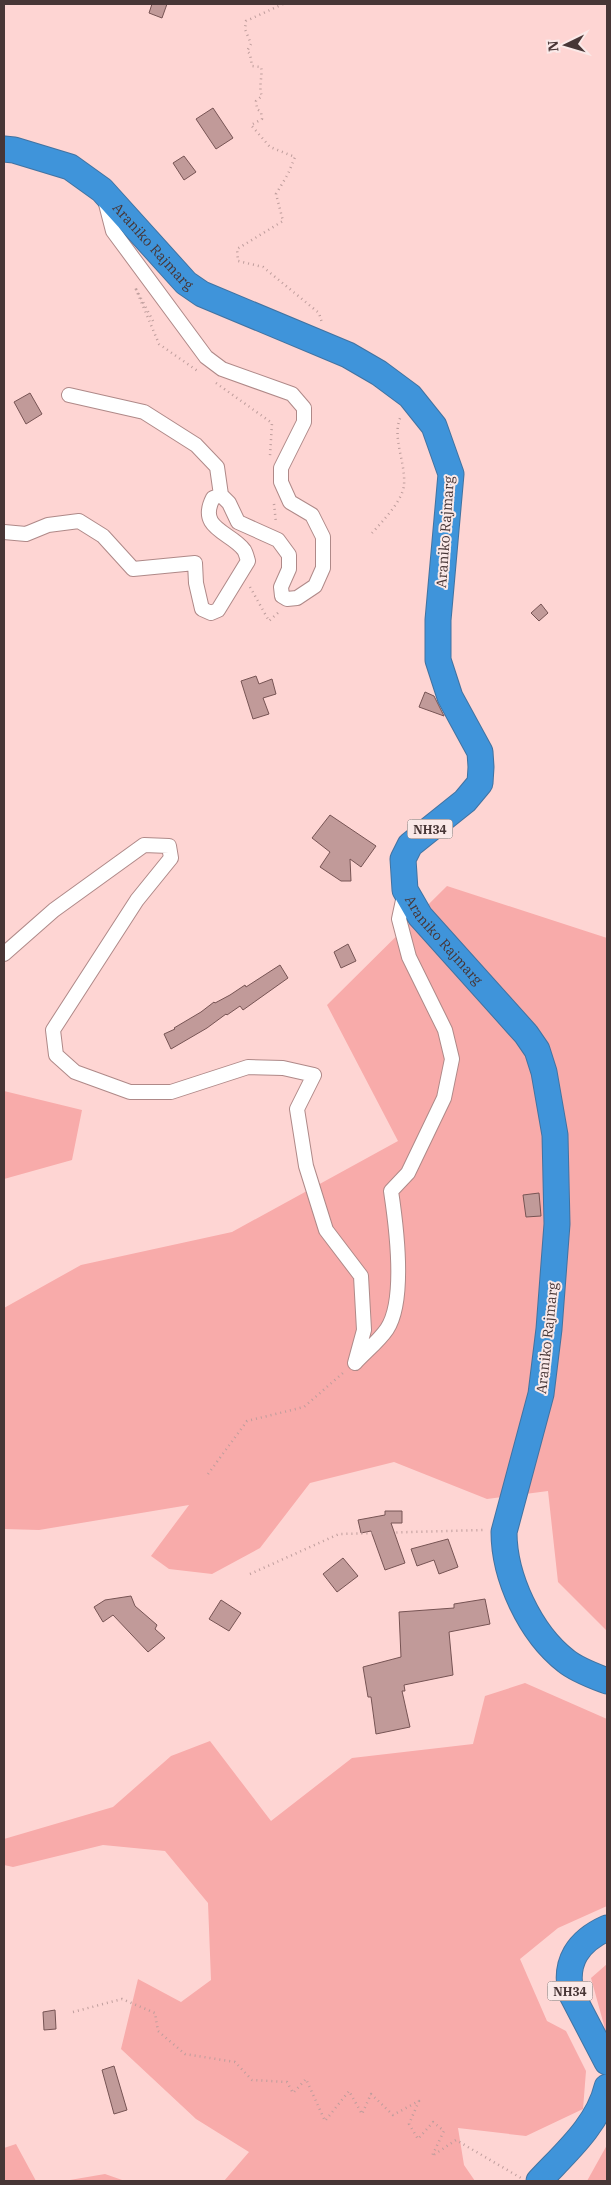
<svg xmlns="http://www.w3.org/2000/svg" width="611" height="2185" font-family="'IBM Plex Serif',serif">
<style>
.green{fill:#f8abaa}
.building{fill:#c19a99;stroke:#775454}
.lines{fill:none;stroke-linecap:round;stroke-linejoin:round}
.street-casing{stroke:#af8988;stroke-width:16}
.highway-casing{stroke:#4273a1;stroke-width:27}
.path{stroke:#be9d9c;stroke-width:2.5;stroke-dasharray:1 4;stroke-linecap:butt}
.street{stroke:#fff;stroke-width:14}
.highway{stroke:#3f94da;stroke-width:25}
.labels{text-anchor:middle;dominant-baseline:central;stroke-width:4;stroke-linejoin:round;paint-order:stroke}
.shield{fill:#fae9e8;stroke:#7d6c6b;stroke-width:1}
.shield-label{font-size:12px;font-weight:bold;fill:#473636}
.street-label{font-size:14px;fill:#473636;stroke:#fae9e8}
</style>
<rect width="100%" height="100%" fill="#fed5d3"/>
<path class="green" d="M447 886 607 938V1631L558 1582 548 1491 487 1499 394 1462 310 1483 260 1548 212 1574 169 1569 151 1556 189 1505 39 1530 4 1529V1308L81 1265 232 1232 398 1141 327 1005Z
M4 1091 82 1110 72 1160 4 1179Z
M525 1683 607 1719V1906L558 1928 520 1959 547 2021 566 2031 586 2071 583 2109 526 2136 458 2128 464 2165 475 2181H224L249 2152 196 2119 121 2049 138 1979 181 2002 211 1980 208 1903 165 1851 103 1845 13 1867 4 1865V1839L113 1807 171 1756 210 1741 271 1821 352 1758 473 1744 485 1696Z
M607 1964V2036L591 1978Z
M16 2144 36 2181H4V2148Z
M607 2145V2181H587Z
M105 2174 125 2181H64Z"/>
<path class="building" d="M152 4H167L162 18 149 13Z
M213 108 233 138 216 149 196 119Z
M184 156 196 172 184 180 173 163Z
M30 393 42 414 26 424 14 402Z
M541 604 548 613 539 621 531 613Z
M256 676 259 684 272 679 276 694 263 698 269 714 253 719 241 681Z
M425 692 434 696 444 716 419 707Z
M330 815 376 846 361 867 350 859 351 881H341L320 867 330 852 312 838Z
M348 944 356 961 341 968 334 952Z
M280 965 288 978 243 1010 240 1006 227 1015 226 1014 207 1028 171 1049 164 1034 175 1029 174 1028 201 1012 214 1002 215 1003 230 995 245 985 246 987Z
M539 1193 541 1216 526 1217 523 1195Z
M385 1511H402V1523H391L405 1563 385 1570 371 1531 361 1533 358 1520 385 1515Z
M448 1539 458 1567 439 1574 434 1560 417 1566 411 1549Z
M343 1558 358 1576 337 1592 323 1574Z
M131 1596 135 1606 157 1625 155 1629 165 1638 148 1652 113 1615 103 1622 94 1607 105 1600Z
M485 1599 490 1624 449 1632 453 1675 404 1685 405 1691H402L410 1727 376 1734 371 1697H368L363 1667 401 1657 399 1612 454 1608V1604Z
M221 1600 241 1613 229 1631 209 1619Z
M55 2010 56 2029 44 2030 43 2012Z
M114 2066 127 2110 114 2114 102 2070Z"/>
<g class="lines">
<defs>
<path id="street" d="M69 395 144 412 196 445 217 467 221 495
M4 532 26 534 48 525 79 521 103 536 133 569 195 563 196 583 202 609 211 613 218 610 248 561C247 558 246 553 244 550 231 532 197 529 213 498L221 495 229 503 238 522 278 540 289 555V569L281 587 282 596 287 599 297 598 315 586 323 568V537L312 515 290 502 281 482V468L304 422V408L292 394 222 369 206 357 113 231 105 200
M4 954 54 910 144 845 169 846 171 858 137 900 53 1030 56 1055 75 1072 130 1092H171L248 1067 283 1068 314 1075 297 1109 306 1166 326 1230 361 1276 364 1330 355 1363C365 1352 379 1341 387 1329 406 1300 396 1224 391 1191L408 1173 444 1098 452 1059 445 1030 409 957 399 919 405 891"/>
<g id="highway">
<path id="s1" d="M4 149 14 150 70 167 102 190 186 283 202 294 348 355 379 373 410 396 434 426 451 474 438 620V660L450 697 480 752 481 767 480 783 465 801 410 845 403 859 405 890 420 916 526 1034 537 1050 544 1072 555 1135 557 1224 549 1329 541 1394 504 1532C504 1577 530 1633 566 1661 577 1670 594 1676 607 1681"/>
<path d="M607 1928C578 1941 564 1962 571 1993L607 2062"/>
<path d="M539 2181C565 2153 598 2125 607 2087"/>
</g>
</defs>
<use href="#street" class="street-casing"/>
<use href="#highway" class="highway-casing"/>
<path class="path" d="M283 4 246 21 245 29 251 44 247 51 250 54 252 66 261 67C263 76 258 87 262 96L256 101 257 109 261 112 262 119 251 125 270 147 295 157 288 174 276 194 283 221 237 249 238 261 263 267 319 313 322 323
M153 321 135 287 159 344 199 372
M216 383 272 423 270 456
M274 504 276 523
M372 533C382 522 403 500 404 485 406 462 391 437 401 416
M250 587 269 621 280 611
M208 1474 247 1421 304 1407 344 1372
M250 1574 339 1534 484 1530
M73 2012 122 1999 155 2013 158 2031 185 2054 235 2062 252 2080 287 2082 293 2093 306 2079 325 2121 349 2091 362 2114 371 2094 393 2115 419 2101 409 2124 418 2139 433 2122 444 2131 432 2156 456 2140 521 2178"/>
<use href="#street" class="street"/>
<use href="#highway" class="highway"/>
</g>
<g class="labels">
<g class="shield">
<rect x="407.5" y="819.5" width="45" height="19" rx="4"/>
<rect x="547.5" y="1981.5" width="45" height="19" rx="4"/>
</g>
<g class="shield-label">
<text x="430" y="829">NH34</text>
<text x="570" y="1991">NH34</text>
</g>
<g class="street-label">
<text stroke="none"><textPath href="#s1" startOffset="184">Araniko Rajmarg</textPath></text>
<text transform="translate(445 532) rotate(-86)">Araniko Rajmarg</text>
<text stroke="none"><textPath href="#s1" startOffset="1098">Araniko Rajmarg</textPath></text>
<text transform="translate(547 1338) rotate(-84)">Araniko Rajmarg</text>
</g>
</g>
<rect width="611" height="2185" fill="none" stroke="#473636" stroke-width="10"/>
<g transform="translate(566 45) rotate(265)" stroke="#fae9e8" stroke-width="4" paint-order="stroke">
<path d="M0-4L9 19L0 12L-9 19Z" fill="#473636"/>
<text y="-8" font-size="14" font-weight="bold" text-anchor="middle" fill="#473636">N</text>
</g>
</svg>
